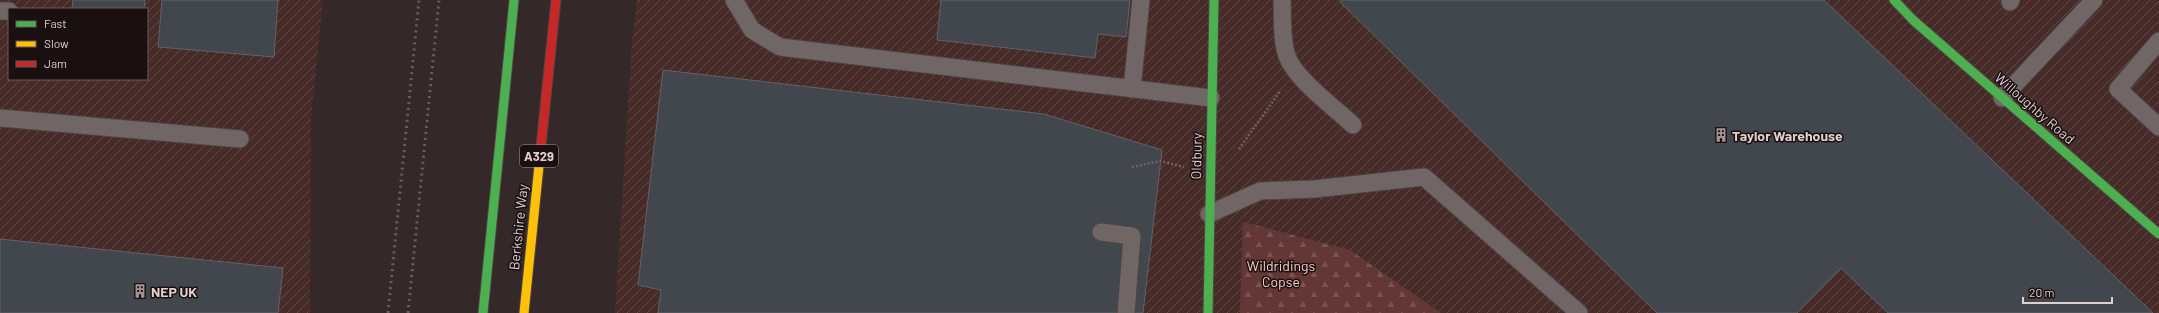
<svg xmlns="http://www.w3.org/2000/svg" width="2159" height="313" font-family="Barlow,sans-serif">
<style>
.industrial{fill:url(#industrial-furrows);fill-rule:evenodd}
.forest{fill:url(#forest-firs)}
.building{fill:#42474d;stroke:#636266}
.lines{fill:none;stroke-linecap:round;stroke-linejoin:round}
.lane-casing{stroke:#4f4343;stroke-width:19}
.fast-casing{stroke:#4f4343;stroke-width:11}
.slow-casing{stroke:#4f4343;stroke-width:11}
.jam-casing{stroke:#4f4343;stroke-width:11}
.path{stroke:#6d6463;stroke-width:2.5;stroke-dasharray:2 2;stroke-linecap:butt}
.lane{stroke:#706666;stroke-width:17}
.fast{stroke:#4caf50;stroke-width:9}
.slow{stroke:#ffc107;stroke-width:9}
.jam{stroke:#c62828;stroke-width:9}
.rail{stroke:#695f5e;stroke-width:3;stroke-dasharray:2 4;stroke-linecap:butt}
.labels{text-anchor:middle;dominant-baseline:central;stroke-width:3;stroke-linejoin:round;paint-order:stroke}
.shield{fill:#1a100f;stroke:#a49695;stroke-width:1}
.shield-label{font-size:13px;font-weight:bold;fill:#dfcfce}
.street-label{font-size:14px;fill:#dfcfce;stroke:#1a100f}
.poi-label{font-size:14px;font-weight:bold;fill:#dfcfce;stroke:#1a100f;text-anchor:start}
.park-label{font-size:14px;fill:#fbcbc7;stroke:#1a100f}
</style>
<defs>
<pattern id="industrial-furrows" width="10" height="10" patternUnits="userSpaceOnUse"><rect width="10" height="10" fill="#462b29"/><path d="M-1 1l2-2M0 10L10 0M9 11l2-2" fill="none" stroke="#604947"/></pattern>
<pattern id="forest-firs" width="22" height="20" patternUnits="userSpaceOnUse"><rect width="22" height="20" fill="#623735"/><path d="M5 1l3.5 6h-7zM16 11l3.5 6h-7z" fill="#785351"/></pattern>
</defs>
<rect width="100%" height="100%" fill="#352828"/>
<path class="industrial" d="M0 0H323L311 118 310 313H0ZM9 9H147V79H9Z
M637 0H2159V313H615L632 41Z"/>
<path class="forest" d="M1243 222 1350 250 1441 313H1240Z"/>
<path class="building" d="M73 0H145L144 9H72Z
M162 0H278L274 57 158 47Z
M941 0H1130L1126 37 1098 34 1095 58 937 40Z
M1342 0H1824L2153 313H1888L1841 268 1797 313H1657L1340 2Z
M663 70 1044 114 1162 150 1143 313H658L661 290 638 285Z
M0 239 283 268 278 313H0Z"/>
<g class="lines">
<defs>
<path id="lane" d="M734 0 752 30 780 47 1211 98
M1282 0C1283 18 1281 39 1287 56 1295 79 1334 107 1353 125
M2010 2 2011 0
M0 11H9
M2159 41 2118 89 2159 127
M1132 89 1141 0
M2002 98 2094 0
M0 118 240 139
M1209 214 1260 191 1314 189 1424 177 1579 313
M1101 232 1132 236 1126 313"/>
<path id="fast" d="M1894 0 1913 20 2159 234
M483 313 514 0
M1208 313 1214 0"/>
<path id="slow" d="M524 313 541 146"/>
<path id="jam" d="M541 146 556 0"/>
</defs>
<use href="#lane" class="lane-casing"/>
<use href="#fast" class="fast-casing"/>
<use href="#slow" class="slow-casing"/>
<use href="#jam" class="jam-casing"/>
<path class="path" d="M1239 149 1281 90
M1132 167 1160 161 1184 167"/>
<use href="#lane" class="lane"/>
<use href="#fast" class="fast"/>
<use href="#slow" class="slow"/>
<use href="#jam" class="jam"/>
<path class="rail" d="M388 313 419 0
M408 313 439 0"/>
</g>
<defs>
<symbol id="building-bare" viewBox="-9 -9 18 18"><path d="M-4-6H4V6H1V3H-1V6H-4ZM-2.5-4.3h1.7v1.8h-1.7ZM.8-4.3h1.7v1.8H.8ZM-2.5-1h1.7V.8h-1.7ZM.8-1h1.7V.8H.8Z" fill="#a49594" stroke="#1a100f" stroke-width="2.5" paint-order="stroke"/></symbol>
</defs>
<g fill-rule="evenodd">
<use href="#building-bare" x="1711" y="125" width="20" height="20"/>
<use href="#building-bare" x="130" y="281" width="20" height="20"/>
</g>
<g class="labels">
<rect class="shield" x="520" y="145" width="38" height="22" rx="3"/>
<g class="shield-label">
<text x="539" y="156">A329</text>
</g>
<g class="street-label">
<text transform="translate(2035 108) rotate(41)">Willoughby Road</text>
<text transform="translate(1196 156) rotate(-89)">Oldbury</text>
<text transform="translate(518 227) rotate(-84)">Berkshire Way</text>
</g>
<g class="poi-label">
<text x="1732" y="135">Taylor Warehouse</text>
<text x="151" y="291">NEP UK</text>
</g>
<g class="park-label">
<text x="1281" y="265">Wildridings<tspan x="1281" dy="16">Copse</tspan></text>
</g>
</g>
<rect x="8" y="8" width="140" height="72" fill="#1a100f" stroke="#695c5b"/>
<rect x="16" y="21" width="20" height="6" fill="#4caf50" stroke="#695c5b"/>
<text x="44" y="28" font-size="12" fill="#dfcfce">Fast</text>
<rect x="16" y="41" width="20" height="6" fill="#ffc107" stroke="#695c5b"/>
<text x="44" y="48" font-size="12" fill="#dfcfce">Slow</text>
<rect x="16" y="61" width="20" height="6" fill="#c62828" stroke="#695c5b"/>
<text x="44" y="68" font-size="12" fill="#dfcfce">Jam</text>
<path d="M2023 297v6h89v-6" fill="none" stroke="#dfcfce" stroke-width="2"/>
<text x="2029" y="297" font-size="12" fill="#dfcfce" stroke="#1a100f" stroke-width="3" paint-order="stroke">20 m</text>
</svg>
